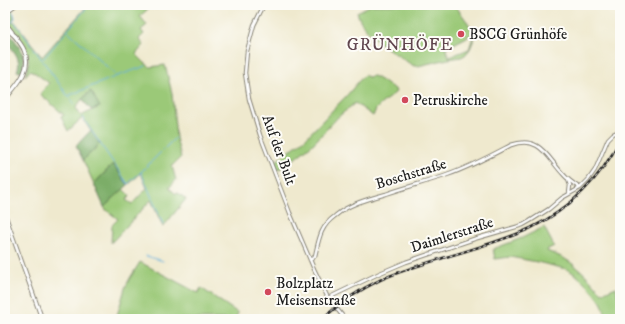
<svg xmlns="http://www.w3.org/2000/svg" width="625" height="324" font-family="'IM FELL DW Pica',serif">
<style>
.green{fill:#9bc978;stroke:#5c724a;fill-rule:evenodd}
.forest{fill:#7cad68;stroke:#4c6442}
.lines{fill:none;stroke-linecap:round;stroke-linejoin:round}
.stream{stroke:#66b1df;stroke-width:1}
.minor-casing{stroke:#868275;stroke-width:4.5}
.major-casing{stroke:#868275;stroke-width:5}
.highway-casing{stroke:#868275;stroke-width:5.5}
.minor{stroke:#fff;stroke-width:2.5}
.major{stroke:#fff;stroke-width:3}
.highway{stroke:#fff;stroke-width:3.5}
.rail-casing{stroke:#1c1c1c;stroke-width:2.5}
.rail{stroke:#fdfcf7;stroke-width:1;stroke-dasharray:3;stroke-linecap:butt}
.poi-dot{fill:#d1495b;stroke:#fdfcf7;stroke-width:1.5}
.labels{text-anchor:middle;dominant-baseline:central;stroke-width:4;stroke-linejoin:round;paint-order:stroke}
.poi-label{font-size:15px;fill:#1c1c1c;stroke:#fdfcf7;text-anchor:start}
.street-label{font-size:15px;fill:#1c1c1c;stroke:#fdfcf7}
.quarter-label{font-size:17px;letter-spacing:1px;fill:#60454e;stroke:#fdfcf7}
</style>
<rect width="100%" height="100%" fill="#fdfcf7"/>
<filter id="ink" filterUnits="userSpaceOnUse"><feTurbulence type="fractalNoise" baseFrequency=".025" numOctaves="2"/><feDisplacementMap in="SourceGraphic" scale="8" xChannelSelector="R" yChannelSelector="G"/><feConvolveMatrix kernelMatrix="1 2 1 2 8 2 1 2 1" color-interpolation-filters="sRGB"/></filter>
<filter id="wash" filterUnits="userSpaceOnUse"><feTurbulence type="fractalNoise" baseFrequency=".012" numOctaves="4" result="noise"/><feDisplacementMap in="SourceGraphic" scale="16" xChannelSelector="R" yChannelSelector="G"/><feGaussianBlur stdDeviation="0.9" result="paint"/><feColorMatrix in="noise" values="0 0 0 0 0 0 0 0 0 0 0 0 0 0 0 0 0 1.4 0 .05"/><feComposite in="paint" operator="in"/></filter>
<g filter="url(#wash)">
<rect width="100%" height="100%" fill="#efe9ce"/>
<path class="green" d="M88 5H145L148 9 140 16 147 25 141 30 144 34 139 39 144 45 136 54 145 63 150 67 165 65 172 93 176 138 181 157 172 166 176 180 169 188 176 194 178 193 186 199 163 227 151 200 111 243 112 225 118 219 106 210 104 207 123 189 130 196 126 200 132 204 147 188 141 173 128 185 113 164 94 184 83 160 100 144 82 118 68 131 61 117 64 115 40 94 49 83 31 70 25 76C26 73 27 70 28 67 31 50 17 35 8 23 7 19 7 14 10 11L12 12 14 18 11 23 15 22 42 57ZM90 91 99 107 81 116 76 108 82 99Z
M371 5H455L476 34 470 49 465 55 461 57 448 59 418 66H414L409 63C396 54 375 41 366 29 362 24 359 19 357 12ZM474 34 469 49 449 57 446 48 469 36Z
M364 75 368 77 373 76 377 78 395 89 396 92 381 104 376 109 373 116 355 103 338 117 313 144 289 163 278 170 275 162 305 139 348 94Z
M544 227 554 246 548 249 547 251C551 253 556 254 559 256 577 264 590 279 602 293L616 287 618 298H620V319H607C605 314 604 309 602 304 596 293 574 269 562 268L537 262 510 257 495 259 493 249 522 238Z
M140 262 198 293 201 288 238 313 236 317 238 319H116L125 288 130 278Z"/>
<path class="forest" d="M5 29C17 41 29 56 22 73L17 71C22 59 14 51 6 42L5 43Z
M91 91 100 107 91 110 82 99Z
M91 130 100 144 83 160 76 146Z
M113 164 128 185 104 207 94 184Z"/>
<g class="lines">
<path class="stream" d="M9 5 14 14 15 18 11 23
M14 21 68 96 117 76 146 66
M68 31 117 76
M43 59 89 5
M69 96 74 104
M82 117 128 184 141 172 163 224
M141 172 175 138
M146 256 163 261"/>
</g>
</g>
<g filter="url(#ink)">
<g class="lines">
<defs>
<path id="minor" d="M264 5 254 25 247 51 245 73 249 99 260 135 290 213 314 269 328 298 345 319
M6 14 9 10 16 5
M568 180 570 185 569 194
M310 260 313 258 315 256C319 239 320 227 335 216 349 204 368 199 386 194 406 187 427 182 447 175 470 167 490 156 511 145 540 135 547 157 563 174 568 180 574 184 580 188
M328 298 380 273 406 262 474 239 523 225 530 221 549 209 562 198 580 188 588 180 595 170 608 139 613 134 617 132 620 133"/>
<path id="major" d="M5 12 6 17 5 20
M5 23 12 32
M5 99C17 85 33 69 24 50 22 45 18 41 15 36
M5 215 42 319"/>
<path id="highway" d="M5 27 16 37"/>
</defs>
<use href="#minor" class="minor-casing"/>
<use href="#major" class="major-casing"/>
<use href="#highway" class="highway-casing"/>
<use href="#minor" class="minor"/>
<use href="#major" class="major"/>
<use href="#highway" class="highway"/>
<defs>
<path id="rail" d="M322 319C340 303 359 290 380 280 400 271 421 265 443 258 472 249 503 241 531 228 570 209 601 178 620 140"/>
</defs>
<use href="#rail" class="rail-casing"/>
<use href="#rail" class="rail"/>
</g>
</g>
<g class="poi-dot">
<circle cx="461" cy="34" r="4"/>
<circle cx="405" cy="100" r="4"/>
<circle cx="268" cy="292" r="4"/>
</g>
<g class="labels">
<g class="poi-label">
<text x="469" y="34">BSCG Grünhöfe</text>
<text x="413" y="100">Petruskirche</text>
<text x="276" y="283">Bolzplatz<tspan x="276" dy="17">Meisenstraße</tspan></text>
</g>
<g class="street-label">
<text transform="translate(279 150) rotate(70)">Auf der Bult</text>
<text transform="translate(411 174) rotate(-17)">Boschstraße</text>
<text transform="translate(452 235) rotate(-18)">Daimlerstraße</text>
</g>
<g class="quarter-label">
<text x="400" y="45">GRÜNHÖFE</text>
</g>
</g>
<rect width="625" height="324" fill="none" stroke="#fdfcf7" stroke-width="20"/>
</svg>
